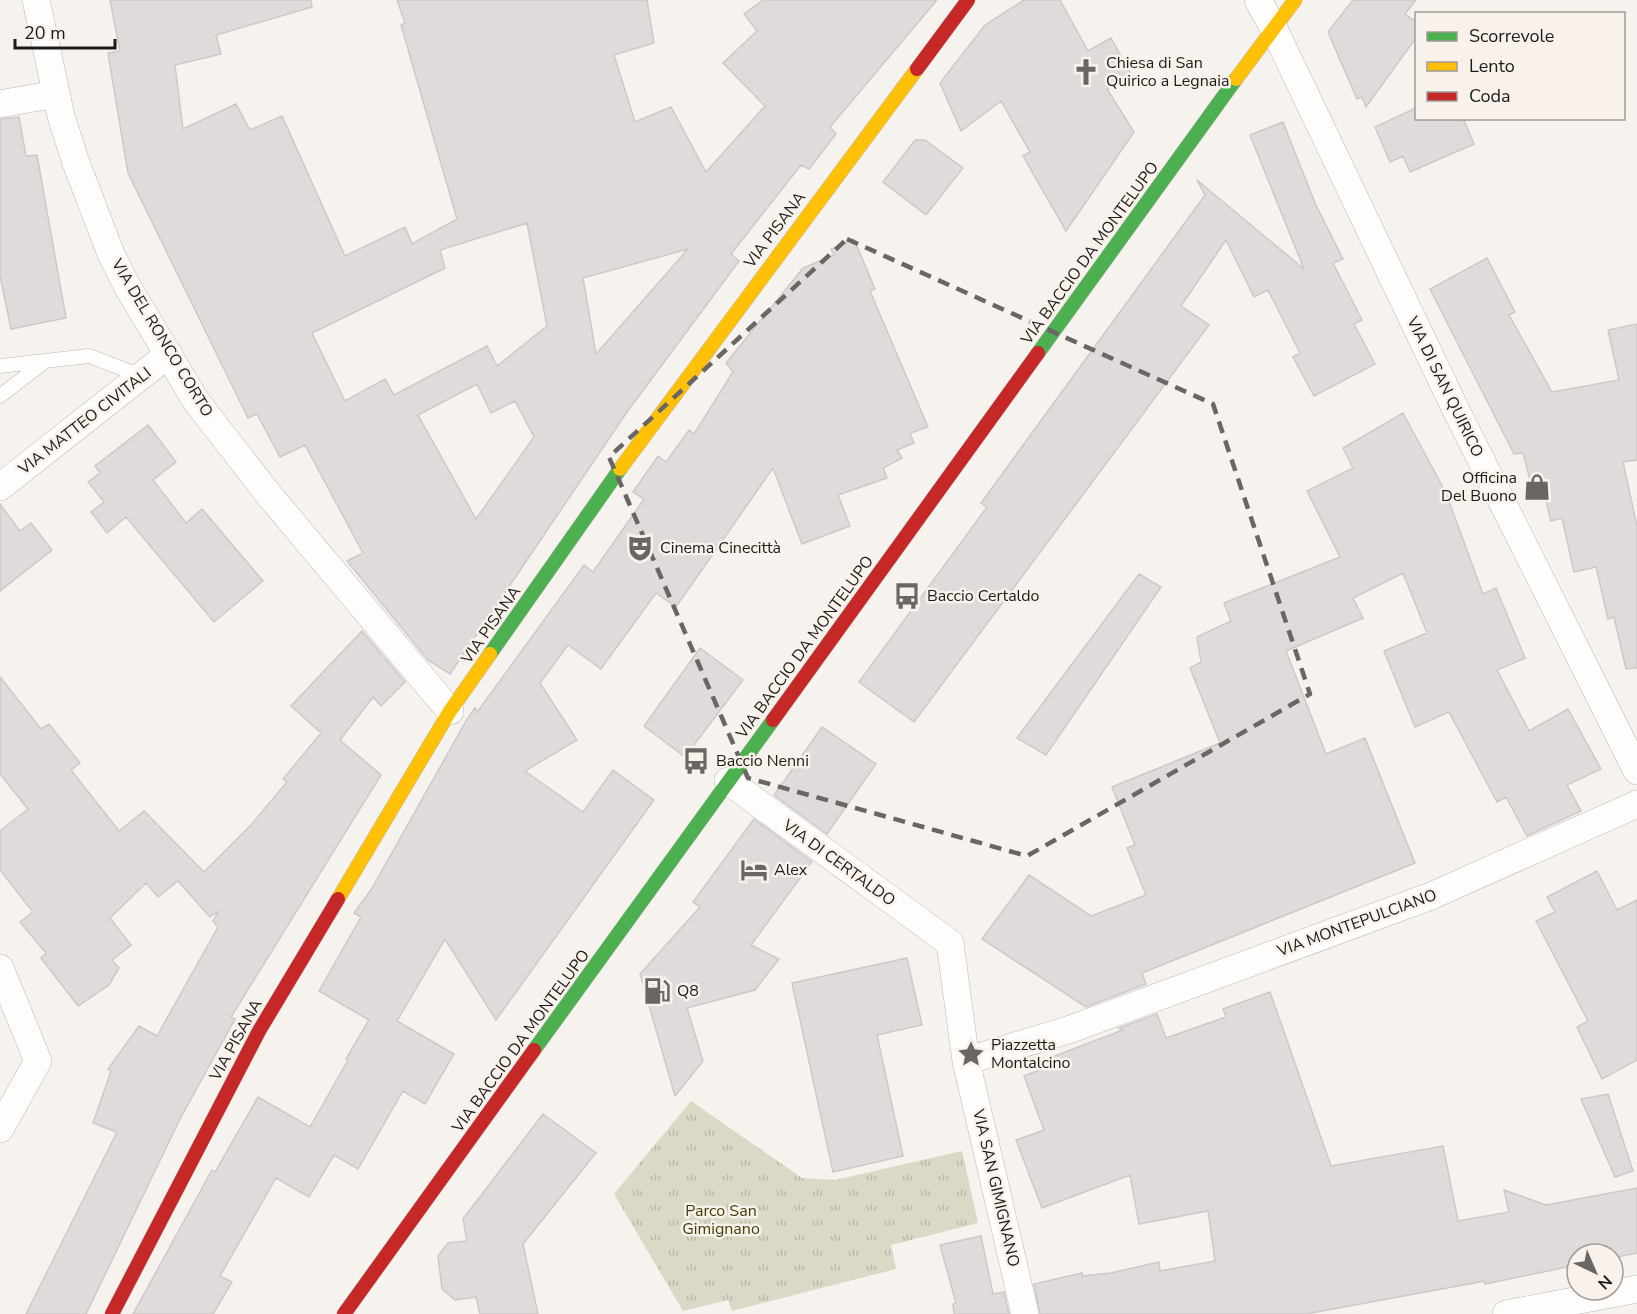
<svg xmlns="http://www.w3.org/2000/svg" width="1637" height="1314" font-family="'Nunito Sans',sans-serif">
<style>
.grass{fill:url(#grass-tufts)}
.building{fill:#dfdbda;stroke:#cdc9c8;stroke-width:1.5;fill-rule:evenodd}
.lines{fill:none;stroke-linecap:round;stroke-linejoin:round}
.lane-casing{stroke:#bdb9b6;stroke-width:15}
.street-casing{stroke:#bdb9b6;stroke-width:28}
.fast-casing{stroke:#bdb9b6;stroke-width:15}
.slow-casing{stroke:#bdb9b6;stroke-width:15}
.jam-casing{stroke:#bdb9b6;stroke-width:15}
.lane{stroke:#fefdfc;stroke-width:14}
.street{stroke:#fefdfc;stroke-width:27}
.fast{stroke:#4caf50;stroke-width:14}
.slow{stroke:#ffc107;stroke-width:14}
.jam{stroke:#c62828;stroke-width:14}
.marked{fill:none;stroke:#696663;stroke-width:4.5;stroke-dasharray:12 8;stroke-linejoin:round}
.labels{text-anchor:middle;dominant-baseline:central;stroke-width:5;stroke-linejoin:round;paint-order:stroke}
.poi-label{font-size:16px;fill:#1d1b18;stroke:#f9f1eb;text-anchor:start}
.street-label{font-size:16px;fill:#1d1b18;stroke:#f9f1eb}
.park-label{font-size:16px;fill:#3e4008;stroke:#f9f1eb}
</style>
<defs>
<pattern id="grass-tufts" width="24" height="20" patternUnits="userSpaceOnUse" patternTransform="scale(1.5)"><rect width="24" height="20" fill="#d9d9c5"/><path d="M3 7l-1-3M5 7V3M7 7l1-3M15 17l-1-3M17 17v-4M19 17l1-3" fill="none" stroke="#babaa8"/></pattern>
</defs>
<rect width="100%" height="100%" fill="#f6f2ee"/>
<path class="grass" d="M691 1101 802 1178 835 1180 962 1151 978 1223 891 1245 896 1269 732 1311 728 1300 683 1311 614 1194Z"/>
<path class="building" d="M110 0H311L312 7 216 35 221 54 175 65 183 129 236 104 250 130 282 116 345 256 405 227 412 244 457 219 401 25 405 23 397 0H647L654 43 614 55 635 122 671 107 706 172 765 106 723 63 757 31 744 14 763 0H937L830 127 836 134 809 169 801 165 731 254 739 261 627 412 450 674 428 660 347 561 363 553 305 445 280 457 257 414 248 418 128 173 108 53 120 51ZM527 223 547 326 497 366 487 346 394 395 385 379 345 401 312 333 445 268 440 250ZM688 249 596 354 583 278ZM477 384 491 413 515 401 534 437 476 519 418 415Z
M1024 0H1060L1088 51 1111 38 1132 76 1107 89 1134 132 1066 231 1023 156 1030 152 1001 101 961 131 940 83 985 25Z
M1353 0H1416L1405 14 1416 22V38L1366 107 1362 97 1357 99 1328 32Z
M1416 108V118H1463L1474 144 1410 172 1403 156 1390 162 1375 127Z
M19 117 26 156 37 155 66 318 11 329 0 276V119Z
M1283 122 1315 203 1343 259 1333 263 1362 320 1354 324 1375 364 1314 396 1293 357 1300 353 1268 290 1254 297 1226 240 1181 306 1209 325 914 722 859 682 987 507 981 503 1205 195 1197 180 1304 269 1250 135Z
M915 140H925L963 168 926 215 883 182Z
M854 239 875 289 870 291 928 427 910 433 914 443 897 450 902 458 883 468 887 478 838 495 850 526 802 544 773 468 676 607 656 593 601 669 568 645 540 683 577 740 525 771 583 812 613 770 654 800 496 1020 445 939 397 1021 454 1054 425 1104 403 1091 358 1169 334 1155 309 1197 276 1178 220 1276 232 1282 213 1314H133L212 1170 215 1172 258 1097 310 1127 348 1060 346 1059 369 1020 319 991 361 917 354 913 371 890 466 721 475 708 478 711 584 565 593 572 644 499 633 492 658 456 666 462 689 430 694 434 733 372 726 363 803 268 834 255 831 249Z
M1487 258 1515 312 1509 315 1552 392 1619 380 1608 330 1637 324V460L1623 462 1637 526V668L1626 669 1614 617 1608 619 1596 567 1574 572 1562 518 1551 521 1541 482 1531 484 1523 453 1514 454 1430 289Z
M1403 413 1446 493 1483 594 1496 588 1525 658 1497 670 1529 731 1568 709 1601 769 1567 785 1581 811 1527 836 1506 797 1497 802 1449 712 1415 727 1384 651 1427 633 1403 573 1353 598 1363 618 1286 651 1326 754 1365 738 1415 863 1142 973 1146 984 1086 1007 982 939 1029 875 1091 916 1146 895 1127 848 1135 845 1112 787 1220 743 1190 668 1201 662 1197 637 1231 621 1224 603 1340 557 1307 491 1353 468 1343 448Z
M148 425 176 462 153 480 186 523 202 509 263 581 214 622 126 517 107 533 91 512 104 502 88 482 100 473 95 466Z
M0 504 20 531 31 523 52 550 0 591Z
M1139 574 1161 587 1046 755 1017 738Z
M362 631 405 682 381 706 373 697 340 740 381 775 231 1017 235 1019 180 1119 86 1314H26L117 1132 93 1123 111 1071 108 1069 139 1026 157 1036 218 927 213 921 219 911 210 917 178 881 158 897 146 883 110 918 131 945 112 960 119 968 109 985 78 1006 41 958 46 953 20 922 33 912 0 870V831L28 809 0 774V677L41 729 49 724 80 763 71 770 119 831 144 811 204 872 251 825 287 782 283 779 321 733 291 706Z
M700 648 743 680 685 757 644 726Z
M822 727 876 764 827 834 774 795Z
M754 819 812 862 751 945 779 959 755 990 687 1008 703 1061 675 1096 640 974 700 907 693 902Z
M1597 871 1617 910 1637 900V1060L1602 1079 1577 1027 1588 1021 1536 921 1555 912 1547 897Z
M907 958 922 1025 877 1035 903 1156 833 1172 792 983Z
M1270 992 1331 1166 1443 1146 1458 1221 1509 1212 1504 1190 1546 1205 1637 1188V1253L1613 1258V1254H1577V1265L1485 1284V1281L1306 1314H1040L1034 1284 1082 1273V1276L1111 1273 1159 1262 1160 1271 1215 1261 1208 1211 1139 1224 1130 1175 1042 1208 1016 1140 1044 1130 1024 1076 1050 1066 1047 1059 1123 1030 1119 1028 1157 1014 1166 1038 1226 1017 1223 1009Z
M1608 1094 1633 1171 1615 1177 1581 1099Z
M543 1114 596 1153 523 1244 538 1314H480L476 1297 455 1300 442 1289 438 1256 448 1243 467 1241 463 1219Z
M981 1236 993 1294 1004 1292 1009 1314H954L953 1304 956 1303 940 1245Z"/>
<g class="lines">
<defs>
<path id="lane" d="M0 366 89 356 142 376
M0 396 44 362"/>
<path id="street" d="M36 0 61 116 76 163 111 254 127 286 196 401 269 495 450 711
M1258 0 1274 29 1455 408 1637 771
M0 104 56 94
M0 487 169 354
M728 781 950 943 966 1061 1025 1314
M0 968 38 1061 0 1129
M966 1061 1071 1029 1431 896 1637 804
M1506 1314 1637 1289"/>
<path id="fast" d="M1038 353 1236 79
M490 654 620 469
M534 1050 773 720"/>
<path id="slow" d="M1236 79 1295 0
M620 469 917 69
M338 899 450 711 490 654"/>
<path id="jam" d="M917 69 968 0
M773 720 1038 353
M112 1314 259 1031 338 899
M344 1314 534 1050"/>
</defs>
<use href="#lane" class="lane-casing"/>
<use href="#street" class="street-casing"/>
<use href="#fast" class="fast-casing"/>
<use href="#slow" class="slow-casing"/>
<use href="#jam" class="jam-casing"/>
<use href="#lane" class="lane"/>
<use href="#street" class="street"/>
<use href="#fast" class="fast"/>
<use href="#slow" class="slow"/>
<use href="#jam" class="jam"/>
</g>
<path class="marked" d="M847 239 1213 404 1310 694 1027 856 748 778 609 457Z"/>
<defs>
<symbol id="church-bare" viewBox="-9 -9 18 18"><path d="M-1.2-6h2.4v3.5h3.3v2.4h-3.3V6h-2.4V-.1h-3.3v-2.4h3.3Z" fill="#696663" stroke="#f9f1eb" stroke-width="2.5" paint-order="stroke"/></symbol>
<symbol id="shop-bare" viewBox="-9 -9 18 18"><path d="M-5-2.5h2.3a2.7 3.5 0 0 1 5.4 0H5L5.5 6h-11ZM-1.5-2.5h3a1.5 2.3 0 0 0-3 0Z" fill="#696663" stroke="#f9f1eb" stroke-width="2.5" paint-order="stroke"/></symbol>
<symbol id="theatre-bare" viewBox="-9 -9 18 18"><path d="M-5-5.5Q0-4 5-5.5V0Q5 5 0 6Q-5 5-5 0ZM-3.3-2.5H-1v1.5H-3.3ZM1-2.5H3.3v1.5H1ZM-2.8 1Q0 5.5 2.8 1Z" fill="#696663" stroke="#f9f1eb" stroke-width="2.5" paint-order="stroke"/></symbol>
<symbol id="bus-bare" viewBox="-9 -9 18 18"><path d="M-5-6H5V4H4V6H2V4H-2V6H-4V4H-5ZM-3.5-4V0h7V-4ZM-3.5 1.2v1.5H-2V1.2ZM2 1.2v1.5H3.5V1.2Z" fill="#696663" stroke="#f9f1eb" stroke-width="2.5" paint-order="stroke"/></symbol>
<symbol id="hotel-bare" viewBox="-9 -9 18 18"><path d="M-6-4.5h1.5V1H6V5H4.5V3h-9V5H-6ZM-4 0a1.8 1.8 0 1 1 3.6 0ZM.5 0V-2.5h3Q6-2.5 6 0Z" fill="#696663" stroke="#f9f1eb" stroke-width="2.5" paint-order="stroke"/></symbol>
<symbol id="fuel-bare" viewBox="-9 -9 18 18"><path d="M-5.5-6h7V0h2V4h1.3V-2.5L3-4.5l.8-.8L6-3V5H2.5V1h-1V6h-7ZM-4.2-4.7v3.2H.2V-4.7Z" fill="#696663" stroke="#f9f1eb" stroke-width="2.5" paint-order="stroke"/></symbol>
<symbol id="sight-bare" viewBox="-9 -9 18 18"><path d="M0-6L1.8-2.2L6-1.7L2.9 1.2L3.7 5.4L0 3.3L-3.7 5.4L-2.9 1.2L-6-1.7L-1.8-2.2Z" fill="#696663" stroke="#f9f1eb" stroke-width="2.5" paint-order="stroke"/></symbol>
</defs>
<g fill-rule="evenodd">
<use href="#church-bare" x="1067" y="53" width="38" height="38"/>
<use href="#shop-bare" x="1518" y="468" width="38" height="38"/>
<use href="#theatre-bare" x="621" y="529" width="38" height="38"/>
<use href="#bus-bare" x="888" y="577" width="38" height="38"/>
<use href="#bus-bare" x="677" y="742" width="38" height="38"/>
<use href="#hotel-bare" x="735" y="851" width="38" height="38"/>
<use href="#fuel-bare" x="638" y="972" width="38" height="38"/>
<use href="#sight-bare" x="952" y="1035" width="38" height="38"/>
</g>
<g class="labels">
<g class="poi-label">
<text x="1106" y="63">Chiesa di San<tspan x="1106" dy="18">Quirico a Legnaia</tspan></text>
<text x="1517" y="478" text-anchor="end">Officina<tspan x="1517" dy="18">Del Buono</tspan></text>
<text x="660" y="548">Cinema Cinecittà</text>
<text x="927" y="596">Baccio Certaldo</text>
<text x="716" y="761">Baccio Nenni</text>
<text x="774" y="870">Alex</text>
<text x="677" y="991">Q8</text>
<text x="991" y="1045">Piazzetta<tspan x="991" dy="18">Montalcino</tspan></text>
</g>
<g class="street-label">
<text transform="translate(775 230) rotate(-53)">VIA PISANA</text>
<text transform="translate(1090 253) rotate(-54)">VIA BACCIO DA MONTELUPO</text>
<text transform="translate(162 338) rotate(59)">VIA DEL RONCO CORTO</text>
<text transform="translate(1445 387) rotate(64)">VIA DI SAN QUIRICO</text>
<text transform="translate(85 421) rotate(-38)">VIA MATTEO CIVITALI</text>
<text transform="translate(491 625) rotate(-55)">VIA PISANA</text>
<text transform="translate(805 647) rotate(-54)">VIA BACCIO DA MONTELUPO</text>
<text transform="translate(839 863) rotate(36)">VIA DI CERTALDO</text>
<text transform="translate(1357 923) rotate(-20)">VIA MONTEPULCIANO</text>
<text transform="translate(236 1040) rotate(-61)">VIA PISANA</text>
<text transform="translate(521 1041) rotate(-54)">VIA BACCIO DA MONTELUPO</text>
<text transform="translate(996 1188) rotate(77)">VIA SAN GIMIGNANO</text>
</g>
<g class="park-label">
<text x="721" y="1211">Parco San<tspan x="721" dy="18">Gimignano</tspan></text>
</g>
</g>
<rect x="1415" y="12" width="210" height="108" fill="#f9f1eb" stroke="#a19b97" stroke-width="1.5"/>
<rect x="1427" y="32" width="30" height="9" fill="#4caf50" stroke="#a19b97" stroke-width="1.5"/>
<text x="1469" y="42" font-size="18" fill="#1d1b18">Scorrevole</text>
<rect x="1427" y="62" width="30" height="9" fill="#ffc107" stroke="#a19b97" stroke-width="1.5"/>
<text x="1469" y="72" font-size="18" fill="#1d1b18">Lento</text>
<rect x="1427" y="92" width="30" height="9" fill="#c62828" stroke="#a19b97" stroke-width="1.5"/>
<text x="1469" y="102" font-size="18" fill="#1d1b18">Coda</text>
<g transform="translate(1595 1272) rotate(136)"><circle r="28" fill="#f9f1eb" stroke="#a19b97" stroke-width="1.5"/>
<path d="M0-4.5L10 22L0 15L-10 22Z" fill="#696663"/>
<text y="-9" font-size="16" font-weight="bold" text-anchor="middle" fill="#1d1b18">N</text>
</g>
<path d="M15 39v9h100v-9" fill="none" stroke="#1d1b18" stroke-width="3"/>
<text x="24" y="39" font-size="18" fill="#1d1b18" stroke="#f9f1eb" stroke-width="4.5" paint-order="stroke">20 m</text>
</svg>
